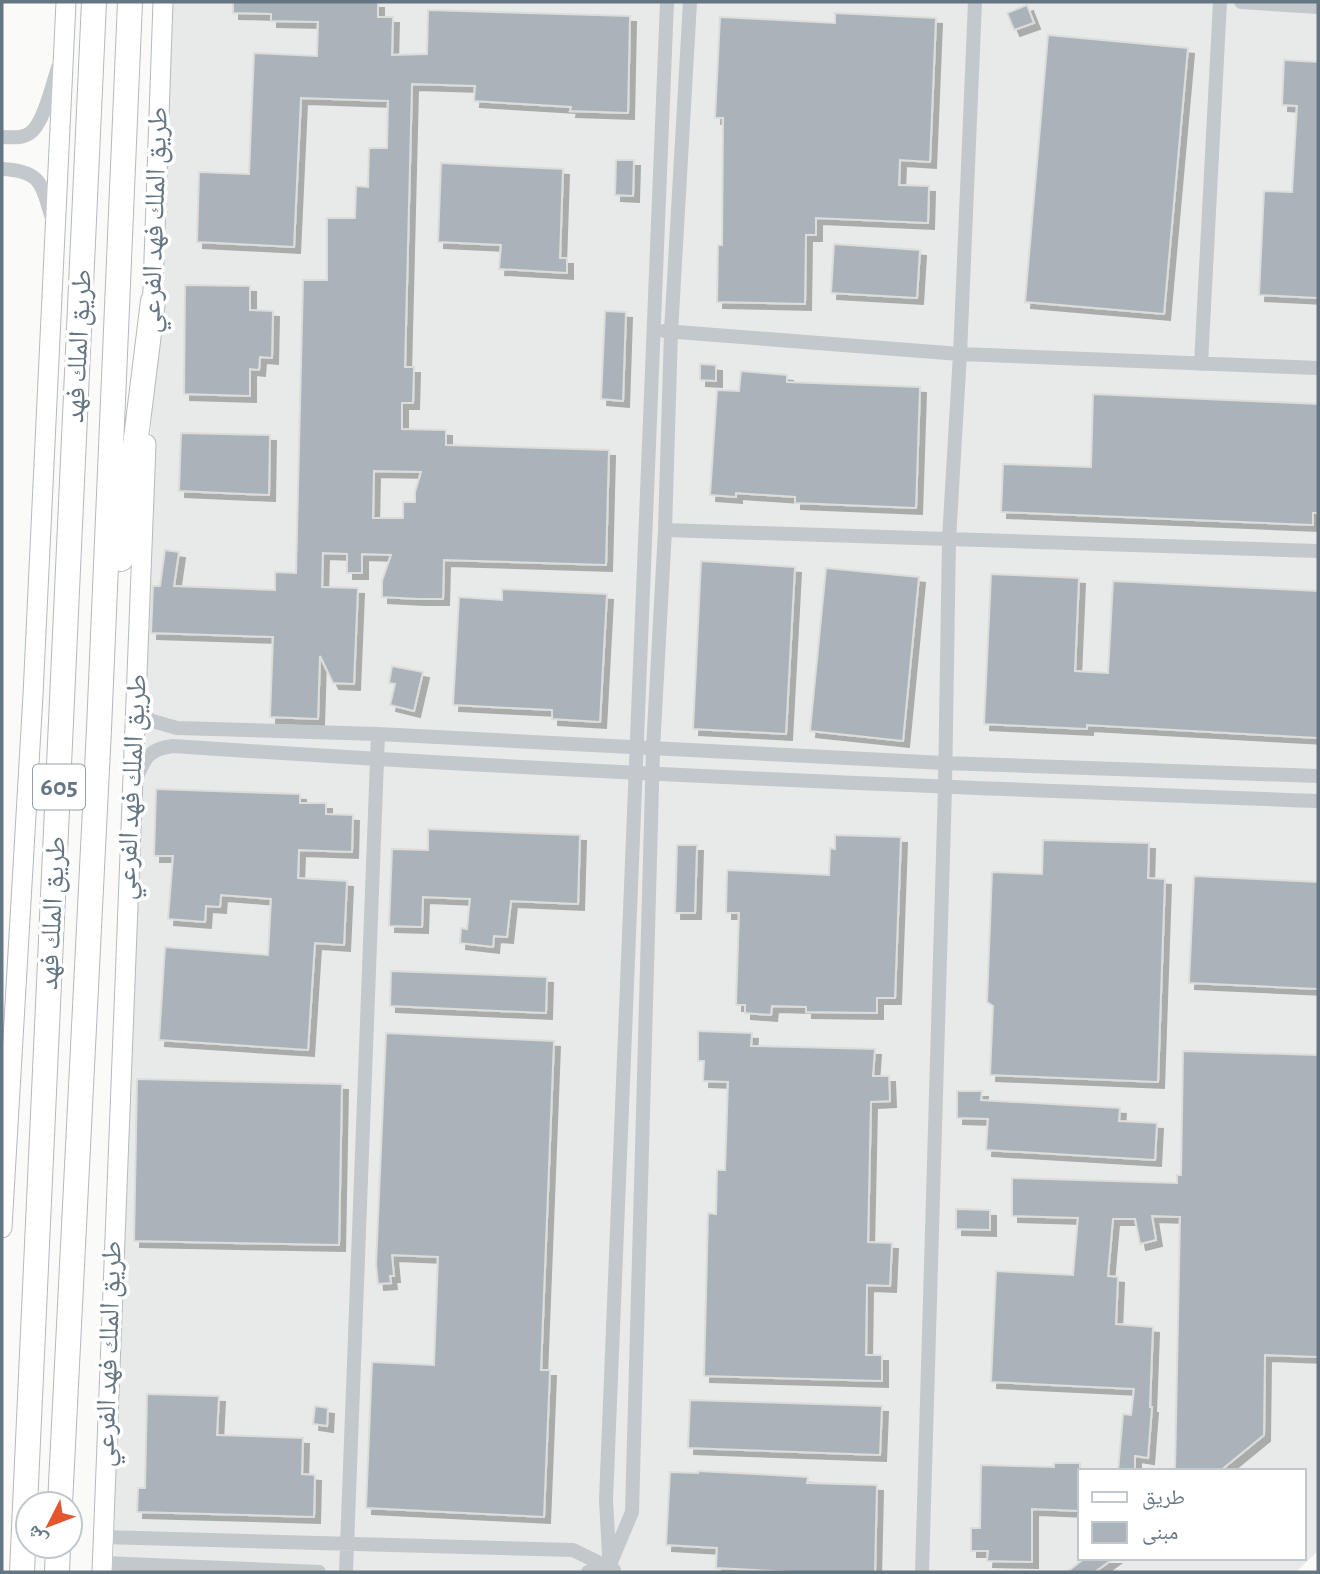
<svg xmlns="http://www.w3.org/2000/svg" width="1320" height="1574" font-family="'Alegreya Sans','Noto Naskh Arabic',sans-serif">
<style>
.built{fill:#e8e9e9;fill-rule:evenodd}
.building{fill:#aab3b9;stroke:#dcdcda;stroke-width:2;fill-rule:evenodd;filter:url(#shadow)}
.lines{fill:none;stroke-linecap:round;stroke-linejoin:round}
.secondary-casing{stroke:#b3babf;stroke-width:21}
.motorway-casing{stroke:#b4b9bd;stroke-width:26}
.minor{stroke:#c3c8cc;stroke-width:14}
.secondary{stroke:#fff;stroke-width:19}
.motorway{stroke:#fff;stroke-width:24}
.labels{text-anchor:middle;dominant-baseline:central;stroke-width:7;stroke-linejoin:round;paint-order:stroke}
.shield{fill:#fff;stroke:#939fa8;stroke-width:2}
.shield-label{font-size:26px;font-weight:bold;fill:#657683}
.street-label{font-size:28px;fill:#657683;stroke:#fff}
</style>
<defs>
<filter id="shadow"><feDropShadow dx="6" dy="6" stdDeviation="0" flood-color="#0004"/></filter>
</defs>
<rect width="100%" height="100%" fill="#fafaf8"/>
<path class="built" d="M169 2H1318V1551L1296 1572H114L117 1248 140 864 139 719ZM1080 1471H1304V1558H1080Z"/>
<path class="building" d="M233 2H378V17H393L392 55 427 54 428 10 630 16 628 113 570 111 571 107 474 101 475 86 412 84 405 367H414L413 403H402V429L446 430V445L609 450 606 565 444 560 443 599H419L382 597V581L391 555 362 554V573H347V554L323 553 322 587 358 588 354 684 333 683 320 656 318 719 270 717 273 637 151 633 153 586H160L165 550 179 552 174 586 275 590V572L296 573 303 280H327V218H355L356 186 368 187 369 148H387L388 101 301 98 294 247 197 242 199 172 249 174 254 53 317 56 318 22 271 21V14L233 13ZM374 471 421 472 415 492V502H403V518H373Z
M1027 5 1034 23 1014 30 1007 13Z
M835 13 936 18 930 162 900 160 899 185 929 186 928 223 816 218V235H806L805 304 717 302 718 245H722L723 118H715L720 17 835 23Z
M1048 35 1188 48 1164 314 1025 302Z
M1284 60 1318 62V298L1259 295 1264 191 1292 192 1297 106 1282 105Z
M616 160H634L633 196 615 195Z
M441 163 563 169 560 258H567V273L499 269 501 245 438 242Z
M834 244 920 250 917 298 831 293Z
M185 285 250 286V310L273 311 272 358 260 357 259 370 250 369V396L184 394Z
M605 311 626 312 623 401 601 399Z
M700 364 716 365V381L700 380Z
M741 371 787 375V382L920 387 916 508 795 503V497L736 493V497L710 495 717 390 739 391Z
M1093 394 1318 404V513H1313V525L1001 512 1003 464 1091 467Z
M181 433 270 435 269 495 179 491Z
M701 561 795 567 786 734 693 729Z
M826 568 919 577 903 741 810 731Z
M991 574 1079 578 1075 671 1108 673 1113 581 1318 591V738L1087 725V729L984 724Z
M502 589 607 594 600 722 552 719V710L453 705 459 597 502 600Z
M392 666 423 672 414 711 390 705 395 684 389 683Z
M156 789 300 794V803H326V814L353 815 352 852 299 850 298 878 347 881 344 945 315 943 308 1050 159 1040 165 947 268 955 271 899 221 895 220 907 206 906 205 922 168 919 173 856H154Z
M428 829 580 835 578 904 511 901 507 937 494 936 493 947 460 943 461 928 467 929 470 899 423 897 422 927 389 926 392 849 428 850Z
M835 835 901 837 895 998H877V1013L806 1012V1007L772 1006 771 1015 745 1013V1005H736L739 913H726L727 870 829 875 830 848 835 849Z
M1043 840 1149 843 1148 878 1165 879 1158 1082 990 1075 993 1006 987 1002 992 872 1042 874Z
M677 845H697L695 913H675Z
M1194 876 1318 882V989L1189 983Z
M391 971 547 977 546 1013 390 1006Z
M698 1031 752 1033 751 1046 875 1049 873 1076H889L890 1101 871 1102 868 1242 892 1243 890 1286 867 1285 866 1355H882V1381L704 1376 708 1213 716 1214 717 1170H725L728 1082 703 1081 704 1061H698Z
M386 1033 554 1041 541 1370H550L544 1517 366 1508 372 1362 434 1365 438 1257 392 1255 394 1276H390L391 1283 378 1284 376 1265Z
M1183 1051 1318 1055V1357L1265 1355 1264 1435 1220 1471H1175L1180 1217 1152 1216 1156 1240 1140 1244 1135 1219H1113L1108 1276 1118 1277 1116 1324 1153 1327 1150 1407H1152L1148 1458 1135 1456V1471H1118L1123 1414 1131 1415 1134 1389 991 1382 996 1271 1073 1275 1078 1218 1012 1216V1178L1177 1183V1175H1181Z
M137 1079 342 1084 339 1245 134 1241Z
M957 1091H982L981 1100 1120 1108 1119 1121 1157 1123 1155 1160 986 1150 988 1119 957 1118Z
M956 1209 990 1210V1230L956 1229Z
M147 1394 219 1396 217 1435 303 1438 302 1474 315 1475 314 1517 137 1512 138 1488H145Z
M690 1400 882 1406 880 1455 688 1448Z
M315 1406 328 1408 327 1426 313 1424Z
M1054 1463H1080V1511L1032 1509V1562L987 1561 988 1551H971V1528H980L981 1465 1054 1467Z
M698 1471 808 1477 807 1483 877 1485 875 1572H793L716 1568 717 1548 666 1545 670 1472 698 1473Z
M1085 1558H1114L1095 1572H1067Z"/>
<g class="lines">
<defs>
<path id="secondary" d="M152 316 163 2
M2 1228 33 695 66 2
M102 1572 146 444"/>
<path id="motorway" d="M121 559 153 301
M60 1504 99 729 130 2
M22 1572 94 2
M57 1572 58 1546"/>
</defs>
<use href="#secondary" class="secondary-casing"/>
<use href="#motorway" class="motorway-casing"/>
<path class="minor" d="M1241 2 1318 7
M2 137C11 137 22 139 30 133 44 124 53 81 59 65
M2 169C44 171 41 186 53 221
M664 331 960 354 1318 368
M1201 364 1220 2
M665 530 1318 551
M137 695 149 720 177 728 378 734 944 763 1318 776
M136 779C145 757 149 749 173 746 555 772 936 787 1318 801
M102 1537 573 1550 614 1570
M611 1562 632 1512 653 749 665 530 671 332 690 2
M103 1563 319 1572
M346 1572 378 734
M588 1572 609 1567
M610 1572 606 1500 667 2
M922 1572 945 787 949 539 960 354 975 2"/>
<use href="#secondary" class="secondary"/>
<use href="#motorway" class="motorway"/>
</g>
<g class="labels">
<rect class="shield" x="33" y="764.5" width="52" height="45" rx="5"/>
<g class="shield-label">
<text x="59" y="787">605</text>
</g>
<g class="street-label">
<text transform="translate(155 220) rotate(-88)">طريق الملك فهد الفرعي</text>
<text transform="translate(79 346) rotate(-87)">طريق الملك فهد</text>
<text transform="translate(132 787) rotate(-87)">طريق الملك فهد الفرعي</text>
<text transform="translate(53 913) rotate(-87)">طريق الملك فهد</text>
<text transform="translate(109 1354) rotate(-88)">طريق الملك فهد الفرعي</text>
</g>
</g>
<rect width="1320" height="1574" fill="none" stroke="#657683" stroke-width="7"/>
<rect x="1078" y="1469" width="228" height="91" fill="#ffffff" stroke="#c1c8cd" stroke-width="2"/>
<rect x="1092" y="1492" width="35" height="10" fill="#ffffff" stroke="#c1c8cd" stroke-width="2"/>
<text x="1142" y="1504" font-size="21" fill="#657683">طريق</text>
<rect x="1092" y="1522" width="35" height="21" fill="#aab3b9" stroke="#c1c8cd" stroke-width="2"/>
<text x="1142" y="1539" font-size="21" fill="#657683">مبنى</text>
<g transform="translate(49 1525) rotate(228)"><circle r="33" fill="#ffffff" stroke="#c1c8cd" stroke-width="2"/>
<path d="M0-5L12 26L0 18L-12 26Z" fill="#e4572e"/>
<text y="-10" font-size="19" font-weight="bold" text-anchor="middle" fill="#657683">ش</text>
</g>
</svg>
